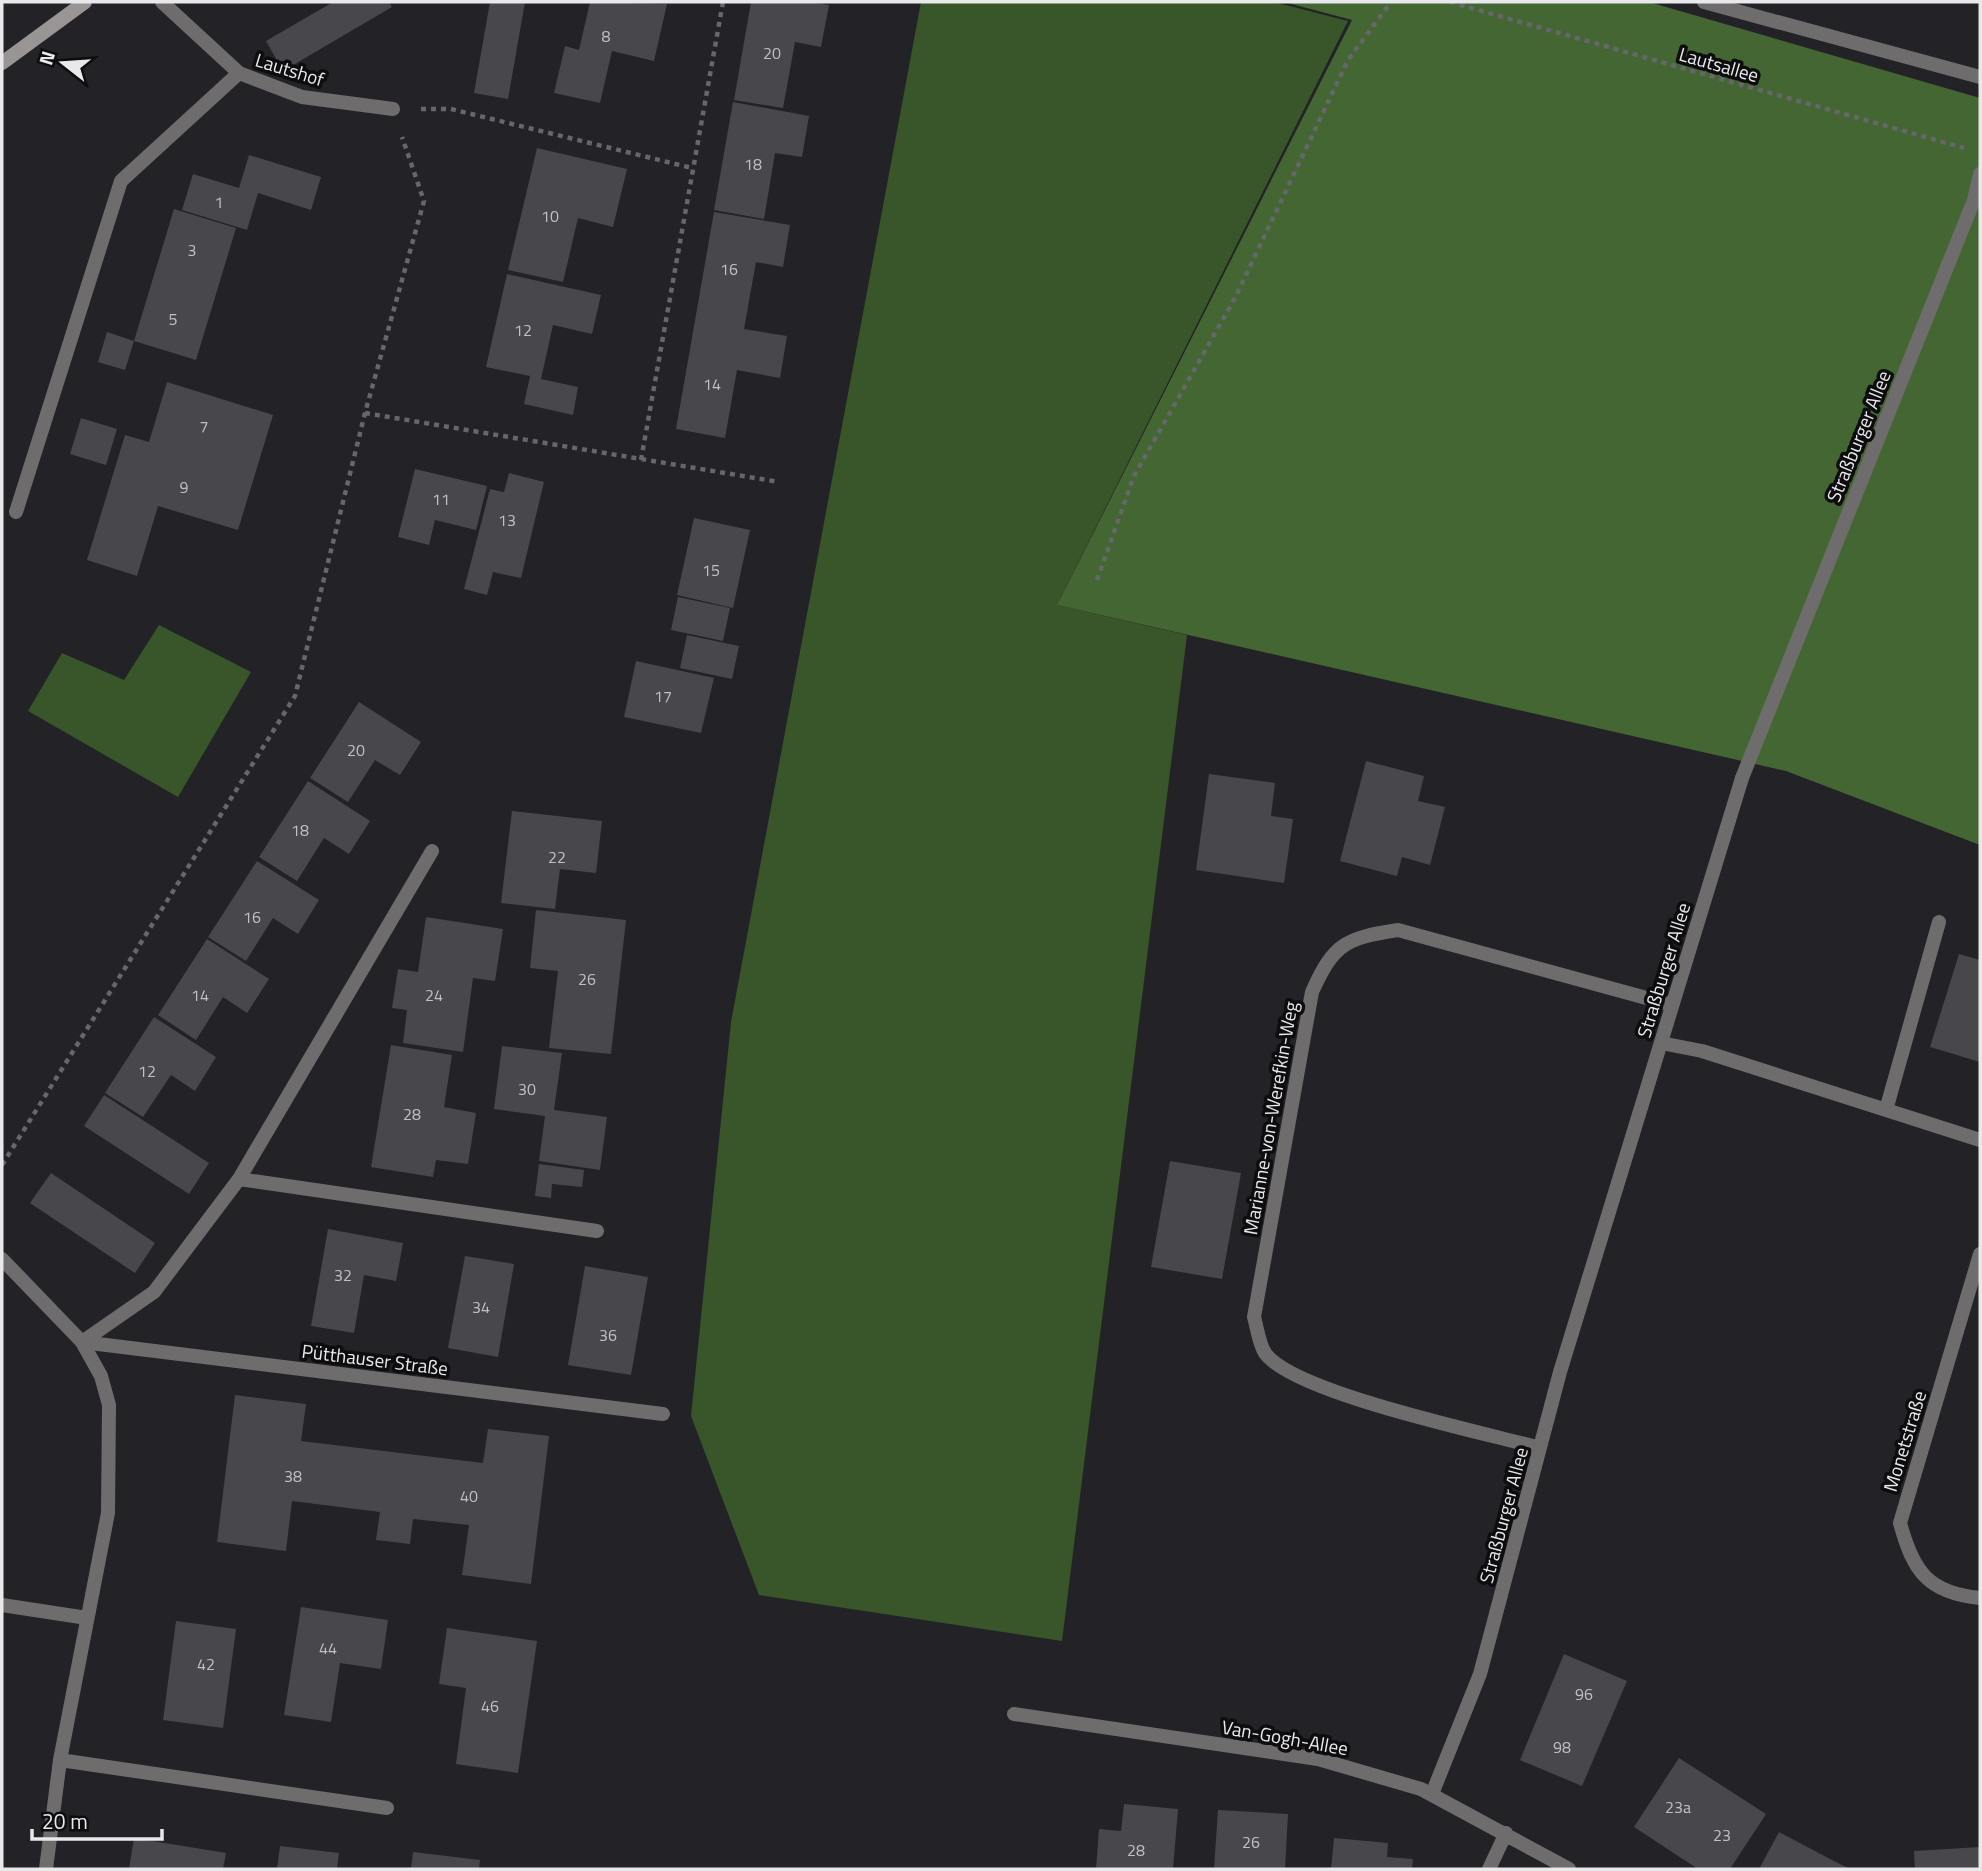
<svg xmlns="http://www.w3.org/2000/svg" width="1982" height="1871" font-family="'Titillium Web',sans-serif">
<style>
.green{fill:#385629}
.forest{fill:#446632}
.building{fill:#48474b}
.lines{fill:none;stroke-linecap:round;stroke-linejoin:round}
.path{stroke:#67676b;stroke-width:4.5;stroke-dasharray:5 5;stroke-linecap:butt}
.service{stroke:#6e6c6c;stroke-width:14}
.minor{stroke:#6e6c6c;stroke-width:14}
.secondary{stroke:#999595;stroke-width:14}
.labels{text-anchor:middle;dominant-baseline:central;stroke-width:7;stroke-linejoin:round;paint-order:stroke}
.number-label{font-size:16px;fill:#c1c0c3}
.street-label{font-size:19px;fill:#e9e8eb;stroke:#0d0c0e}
</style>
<rect width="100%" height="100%" fill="#232327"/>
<path class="green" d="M921 2H1274L1348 21 1057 605 1187 635 1062 1641 759 1595 691 1416 731 1022Z
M159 625 251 672 178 797 28 711 62 653 124 680Z"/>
<path class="forest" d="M1284 2H1649L1980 98V845L1786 771 1057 605 1352 20Z"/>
<path class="building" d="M333 2H389L392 7 283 71 266 41Z
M490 2H525L508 99 474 93Z
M590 2 667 4 654 61 612 51 600 103 554 93 565 46 579 50Z
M751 2H809L829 5 821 47 795 42 783 108 734 100Z
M733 102 809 116 802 157 775 153 764 219 714 210Z
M537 148 627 169 613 227 578 218 563 282 508 270Z
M249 155 321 177 311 210 258 193 247 230 182 210 193 174 239 188Z
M174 209 236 228 196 360 134 341Z
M714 212 790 225 783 267 756 262 744 329 787 336 780 378 737 370 725 438 676 429Z
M507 274 601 295 592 334 553 325 541 379 578 387 573 415 524 404 530 376 486 367Z
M107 332 134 341 125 370 98 362Z
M167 382 273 415 238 530 158 506 137 576 87 560 125 435 149 442Z
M81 418 117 429 106 465 70 454Z
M415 469 487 486 476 530 435 520 429 545 398 537Z
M509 473 544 482 521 578 493 572 487 595 464 589 490 489 504 492Z
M694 518 750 530 733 608 677 595Z
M678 597 730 608 723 641 671 630Z
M687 635 739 646 732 679 680 668Z
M636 661 714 678 701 733 624 717Z
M359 702 421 742 400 775 375 760 348 802 310 778Z
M1366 761 1424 776 1418 801 1445 807 1430 865 1402 857 1397 876 1340 861Z
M1209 774 1275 783 1271 816 1293 819 1284 883 1196 870Z
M308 781 370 821 349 854 324 838 297 881 259 857Z
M512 811 602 821 596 873 560 869 555 909 501 903Z
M257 861 319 900 298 934 273 918 246 961 208 937Z
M536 910 626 920 611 1054 549 1048 558 971 530 968Z
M426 917 503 929 495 981 473 978 463 1052 403 1043 407 1010 392 1008 398 969 418 972Z
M207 939 269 979 247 1013 223 997 196 1040 158 1015Z
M1959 954 1980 960V1062L1930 1047Z
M154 1017 216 1057 195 1091 171 1075 143 1117 105 1093Z
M391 1045 452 1055 444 1107 476 1113 468 1164 436 1160 433 1177 371 1167Z
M502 1046 562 1053 554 1110 607 1117 600 1170 539 1161 545 1116 494 1109Z
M104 1095 209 1163 189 1194 84 1126Z
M1170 1161 1241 1173 1222 1279 1151 1267Z
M539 1164 584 1170 582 1187 552 1184 551 1198 535 1196Z
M51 1173 155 1243 135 1273 30 1203Z
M328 1229 403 1243 396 1281 364 1275 354 1333 311 1326Z
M465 1256 514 1264 498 1357 448 1348Z
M585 1266 648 1277 631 1375 568 1365Z
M235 1395 306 1404 301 1441 483 1463 488 1429 549 1436 531 1584 462 1575 469 1525 413 1519 410 1544 376 1540 380 1512 292 1501 286 1551 217 1542Z
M301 1607 388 1620 381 1669 340 1663 331 1722 284 1715Z
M176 1621 236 1629 223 1728 163 1720Z
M447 1628 537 1641 518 1773 456 1764 466 1688 439 1684Z
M1564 1654 1627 1681 1582 1786 1520 1760Z
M1679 1758 1766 1814 1730 1869H1698L1634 1827Z
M1124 1804 1178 1809 1173 1869H1096L1099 1829 1121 1831Z
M1218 1810 1288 1814 1285 1869H1214Z
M1779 1832 1832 1860 1850 1869H1759Z
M134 1838 226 1853 223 1869H129Z
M1334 1838 1388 1843 1387 1857 1413 1859 1412 1869H1331Z
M280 1846 339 1853 337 1869H277Z
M1980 1847V1869H1915L1914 1851Z
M413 1852 480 1860 479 1869H411Z"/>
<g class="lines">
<path class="path" d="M1450 2 1964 148
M421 109H451L692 168
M365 413 779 482
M641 460 723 2
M1097 580 1134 476 1235 298 1348 60 1391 2
M2 1165 295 696 365 413 424 201 402 137"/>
<path class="service" d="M16 512 121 181 239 73
M1742 778 1974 200 1980 174"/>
<path class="minor" d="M162 2 239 73 302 97 393 109
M1704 2 1980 77
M1661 1043 1702 1051 1980 1140
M1886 1110 1939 922
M239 1179 597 1231
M1980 1254 1900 1523C1913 1571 1928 1593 1980 1598
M2 1259 82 1342 101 1376 109 1405 108 1513 60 1760 46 1869
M82 1342 154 1292 239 1179 432 851
M82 1342 663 1414
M1540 1448C1486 1433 1293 1393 1265 1353 1259 1344 1257 1327 1254 1317L1312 992C1334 943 1346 938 1398 930L1672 1005
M2 1605 87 1618
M1014 1714 1318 1759 1421 1789 1569 1869
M60 1760 387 1808
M1432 1794 1480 1674 1560 1372 1742 778
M1489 1869 1506 1833"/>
<path class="secondary" d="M2 63 85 2"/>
</g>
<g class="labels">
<g class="number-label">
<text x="606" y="36">8</text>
<text x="772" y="53">20</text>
<text x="753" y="164">18</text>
<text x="219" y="202">1</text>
<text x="550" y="216">10</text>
<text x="192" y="250">3</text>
<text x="729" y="269">16</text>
<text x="173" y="319">5</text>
<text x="523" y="330">12</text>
<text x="712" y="384">14</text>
<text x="204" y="426">7</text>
<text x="184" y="487">9</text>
<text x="441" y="499">11</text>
<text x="507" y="520">13</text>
<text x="711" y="570">15</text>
<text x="663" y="696">17</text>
<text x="356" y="750">20</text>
<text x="300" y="830">18</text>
<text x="557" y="857">22</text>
<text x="252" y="917">16</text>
<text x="587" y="979">26</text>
<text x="200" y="995">14</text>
<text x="434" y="995">24</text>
<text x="147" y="1071">12</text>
<text x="527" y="1089">30</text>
<text x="412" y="1114">28</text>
<text x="343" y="1275">32</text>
<text x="481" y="1307">34</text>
<text x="608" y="1335">36</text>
<text x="293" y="1476">38</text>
<text x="469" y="1496">40</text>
<text x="328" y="1648">44</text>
<text x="206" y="1664">42</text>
<text x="1584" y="1694">96</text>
<text x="490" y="1706">46</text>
<text x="1562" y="1747">98</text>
<text x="1678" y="1807">23a</text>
<text x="1722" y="1835">23</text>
<text x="1251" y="1842">26</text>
<text x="1136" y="1850">28</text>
</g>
<g class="street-label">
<text transform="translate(1719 64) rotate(16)">Lautsallee</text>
<text transform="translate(290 69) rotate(17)">Lautshof</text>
<text transform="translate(1858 436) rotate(-68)">Straßburger Allee</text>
<text transform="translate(1663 970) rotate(-73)">Straßburger Allee</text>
<text transform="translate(1270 1118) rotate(-80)">Marianne-von-Werefkin-Weg</text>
<text transform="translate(375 1359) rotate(7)">Pütthauser Straße</text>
<text transform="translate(1904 1441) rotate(-73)">Monetstraße</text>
<text transform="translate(1503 1515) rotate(-75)">Straßburger Allee</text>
<text transform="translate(1285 1737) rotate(10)">Van-Gogh-Allee</text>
</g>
</g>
<rect width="1982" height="1871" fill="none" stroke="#e9e8eb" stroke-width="7"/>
<g transform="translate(63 63) rotate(287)" stroke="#0d0c0e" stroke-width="5" paint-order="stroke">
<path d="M0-5L12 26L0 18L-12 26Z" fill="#e9e8eb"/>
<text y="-10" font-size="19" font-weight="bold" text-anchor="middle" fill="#e9e8eb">N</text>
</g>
<path d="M32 1829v10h130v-10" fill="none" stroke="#e9e8eb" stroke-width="3.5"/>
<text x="42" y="1829" font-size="21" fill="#e9e8eb" stroke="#0d0c0e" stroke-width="5" paint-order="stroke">20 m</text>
</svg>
